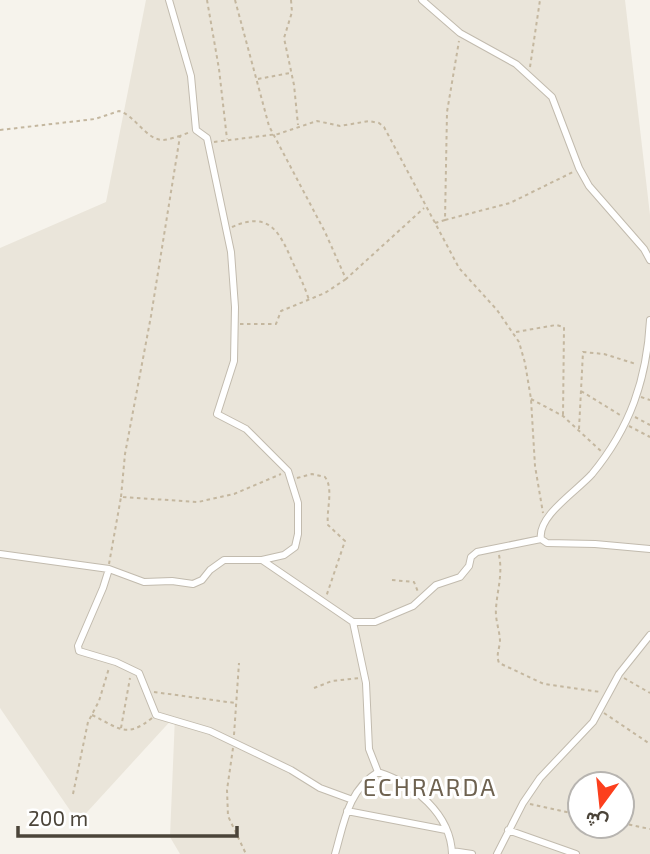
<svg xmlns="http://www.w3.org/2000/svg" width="650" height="854" font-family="'Exo 2',Vazirmatn,sans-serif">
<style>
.residential{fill:#eae5da;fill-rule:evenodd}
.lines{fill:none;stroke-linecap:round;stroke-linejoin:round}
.street-casing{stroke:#c2bbae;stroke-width:8}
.path{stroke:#c4b79f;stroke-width:2;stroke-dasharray:3.5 3.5;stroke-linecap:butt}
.street{stroke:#fff;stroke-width:6}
.labels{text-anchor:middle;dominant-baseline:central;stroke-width:6;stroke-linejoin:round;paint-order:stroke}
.quarter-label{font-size:24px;letter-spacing:2px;fill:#6e6250;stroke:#fff}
</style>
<rect width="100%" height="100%" fill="#f6f3ec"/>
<path class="residential" d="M146 0H625L650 215V854H180L170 837 175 716 78 822 0 708V248L106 202ZM580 784H622V826H580Z"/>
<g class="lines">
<defs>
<path id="street" d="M169 0 191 76 196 130 207 138 231 252 235 307 234 361 217 414 246 429 288 471 298 503V534L295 547 284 555 262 560
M422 0 460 33 516 64 552 97 579 168 589 186 644 249 650 260
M650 320C647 379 630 428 592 474 577 491 537 516 541 539L547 543 595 544 650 549
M0 554 109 569 144 582 172 581 193 584 202 580 210 570 224 560H262L353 622 366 683 369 749 378 772C413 783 451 814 452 854
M109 569 103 588 78 646 79 651 116 662 139 673 156 715 210 731 291 770 320 788 350 799
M353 622H375L413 606 436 585 460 577 469 566 471 557 477 552 541 539
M347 811 446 830
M508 830 576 854
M452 851 472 854
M335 854C344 823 348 790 378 772
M497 854 523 803 540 778 593 722 619 674 650 635"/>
</defs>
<use href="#street" class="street-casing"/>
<path class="path" d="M207 0 219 69 227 139
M235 0 269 126 325 232 346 279 424 208
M291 0 292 12 284 38 294 85 298 125
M530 67 540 0
M258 79 290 73
M0 130 95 119 119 111C135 115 146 140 163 140 168 140 175 137 180 136
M214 142 278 134 317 121 340 126 369 121 379 123 384 127 459 268 497 310 519 342 525 363 531 399 535 466 543 513
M445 220 510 203 573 172
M435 223 445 220 447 112 459 41
M232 227C270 210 280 233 293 263 299 275 305 287 309 300
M240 324H276L281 311 325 293 346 279
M516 332 556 325 564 327 563 416
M581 391 620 415
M641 397 650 400
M531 399 563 416 602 452
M635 417 650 425
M629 426 650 437
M579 429 583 352 604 354 636 364
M297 478 312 474 325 477C334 489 326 510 328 525L345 541 326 597
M121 497 125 454 151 316 180 136 190 132
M499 555C503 575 497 590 496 609 495 620 500 631 500 642 499 650 496 655 499 663L544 684 601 692
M109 564 121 497 198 502 234 494 281 474
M392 580 414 582 418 592
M624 678 650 693
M314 688 332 681 360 678
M154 692 235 703
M604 713 650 744
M92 715C119 728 126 739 152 718
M121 728 130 678
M234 735 239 663
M233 748 227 790 228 816 246 854
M73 794 88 722 99 701 109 668
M530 804 580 815
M622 823 650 829"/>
<use href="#street" class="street"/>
</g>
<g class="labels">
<g class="quarter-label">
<text x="430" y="786">ECHRARDA</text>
</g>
</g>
<g transform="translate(601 805) rotate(195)"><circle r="33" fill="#ffffff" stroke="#b7b4b0" stroke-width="2"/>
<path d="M0-5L12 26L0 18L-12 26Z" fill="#fc3f1d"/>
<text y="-10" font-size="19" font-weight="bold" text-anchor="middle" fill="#4b4439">ش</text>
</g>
<path d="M18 826v10h219v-10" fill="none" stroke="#4b4439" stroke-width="3.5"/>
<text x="28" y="826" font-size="21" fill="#4b4439" stroke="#ffffff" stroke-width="5" paint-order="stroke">200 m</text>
</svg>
